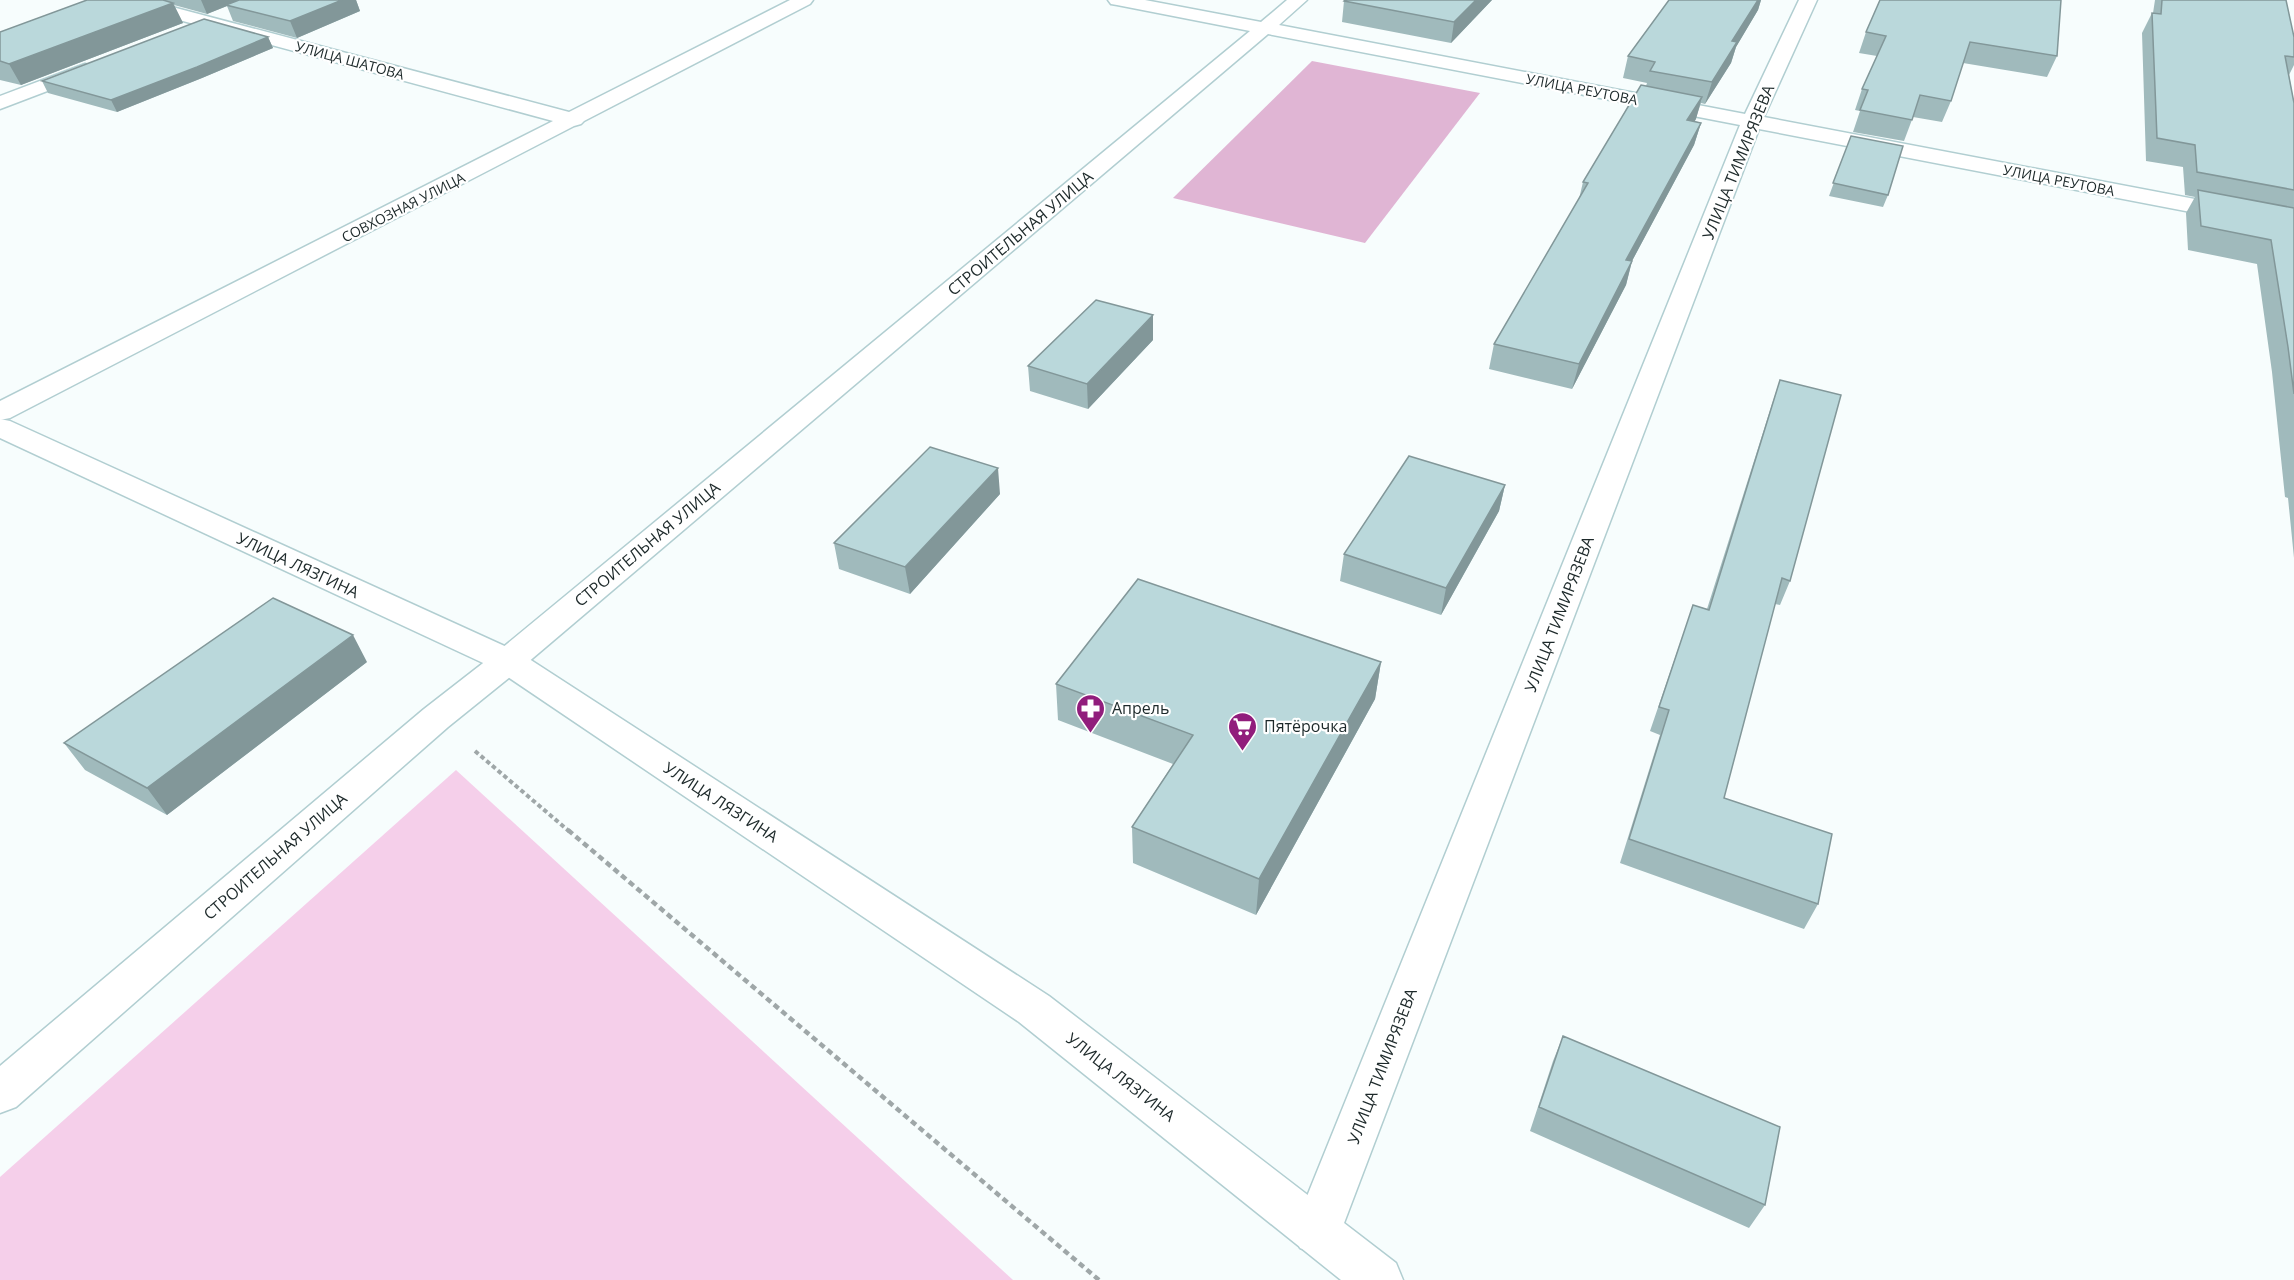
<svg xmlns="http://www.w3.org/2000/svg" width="2294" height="1280" font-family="'Open Sans',sans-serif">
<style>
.green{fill:#f5cfea}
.forest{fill:#e0b5d4}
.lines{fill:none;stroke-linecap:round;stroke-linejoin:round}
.minor-casing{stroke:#b1ced1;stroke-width:3}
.tertiary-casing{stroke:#b1ced1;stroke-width:3}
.secondary-casing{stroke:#b1ced1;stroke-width:3}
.path-far1{stroke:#9fa7a8;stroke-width:4;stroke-dasharray:4.5 3;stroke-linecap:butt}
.path{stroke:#9fa7a8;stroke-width:4.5;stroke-dasharray:6 4;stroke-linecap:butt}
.minor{fill:#fff;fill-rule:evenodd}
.tertiary{fill:#fff;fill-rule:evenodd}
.secondary{fill:#fff;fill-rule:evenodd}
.wall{fill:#a0babc}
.shaded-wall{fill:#829799}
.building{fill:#bad8db;stroke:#829799;stroke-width:1.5}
.labels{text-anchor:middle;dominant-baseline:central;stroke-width:4.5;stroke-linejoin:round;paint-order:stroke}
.far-street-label{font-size:14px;fill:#1d292a;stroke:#fff}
.street-label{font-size:16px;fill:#1d292a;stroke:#fff}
.poi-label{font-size:16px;fill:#1d292a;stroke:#fff;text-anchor:start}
</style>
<rect width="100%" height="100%" fill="#f7fdfd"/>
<path class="green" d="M456 770 1013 1280H0V1177Z"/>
<path class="forest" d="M1312 61 1480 93 1365 243 1173 198Z"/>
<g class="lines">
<defs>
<path id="minor" d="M117 0H146L569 112 790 0H813L810 4 584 121 581 124 574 126 10 418 0 420V401L553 121 120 4Z
M1108 0H1145L1261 22 1287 0H1307L1279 25 1745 114 1799 0H1817L1764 117 2294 218V232L1759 129 1341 1231 1334 1248 1317 1254 1300 1248 1293 1231 1740 125 1268 34 520 669 508 673 496 669 491 661 496 653 1250 31 1117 5 1111 4Z
M85 64 92 66 95 70 92 74 0 109V96Z"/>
<path id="tertiary" d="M508 649 520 653 525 661 520 669 448 727 16 1107 0 1113V1066L424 709 496 653Z"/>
<path id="secondary" d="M0 419 10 421 520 653 1049 996 1396 1263 1403 1280H1341L1019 1022 496 669 0 438Z"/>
</defs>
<use href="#minor" class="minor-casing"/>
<use href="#tertiary" class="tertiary-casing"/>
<use href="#secondary" class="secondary-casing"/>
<path class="path-far1" d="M475 751 570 832"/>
<path class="path" d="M568 830 1099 1280"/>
<use href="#minor" class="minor"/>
<use href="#tertiary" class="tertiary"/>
<use href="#secondary" class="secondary"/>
</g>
<path class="wall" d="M87 0H356L360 11 297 38 233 21 227 6 207 14 174 5 183 23 21 85 0 80V32Z
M1345 0H1492L1451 43 1342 22 1344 1Z
M1669 0H1761L1758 10 1736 47 1731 63 1705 104 1701 103 1695 121 1701 123 1694 145 1632 261 1626 285 1572 389 1489 369 1494 344 1579 199 1583 182 1646 86 1647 83 1623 78 1628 56Z
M1880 0 2057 56 2047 77 1963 63 1951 101 1942 122 1913 117 1904 141 1853 132 1860 111 1855 110 1862 89 1877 56 1859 53 1866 32Z
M2155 0H2286L2294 37V65L2289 75 2294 103V558L2288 498 2285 497 2272 372 2257 264 2188 250 2186 213 2195 197 2185 195 2183 167 2146 161 2142 33 2152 13H2153Z
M268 37 273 48 202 78 117 112 48 93 42 81Z
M1851 136 1888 195 1883 207 1829 196Z
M1153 340 1088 409 1030 391 1028 366Z
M1780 380 1790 581 1780 605 1775 604 1724 798 1818 904 1804 929 1620 863 1660 735 1650 731 1693 605 1707 609 1772 404Z
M1505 485 1499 511 1441 615 1340 581 1344 554Z
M1000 494 910 594 839 569 834 543Z
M367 662 167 815 85 770 64 743Z
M1381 662 1375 699 1256 915 1133 863 1132 827 1173 764 1058 720 1056 684Z
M1563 1036 1765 1205 1749 1228 1530 1131 1553 1061Z"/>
<path class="shaded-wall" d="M201 0H243L226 5 227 6 207 14Z
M342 0H356L360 11 297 38 290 21Z
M1476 0H1492L1451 43 1454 22Z
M1758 0H1761L1758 10 1736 47 1731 63 1705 104 1712 82 1732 41Z
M173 3 183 23 21 85 9 64Z
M268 37 273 48 202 78 117 112 111 100Z
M1702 97 1696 119 1681 143 1687 120Z
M1701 123 1694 145 1632 261 1626 285 1572 389 1579 364 1626 260Z
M1153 315V340L1088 409 1087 384Z
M998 468 1000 494 910 594 905 567Z
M1505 485 1499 511 1441 615 1446 588Z
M353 635 367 662 167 815 147 788Z
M1381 662 1375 699 1256 915 1259 879Z"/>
<path class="building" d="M87 0H163L173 3 9 64 0 61V32Z
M239 0H342L290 21 226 5Z
M1345 0H1476L1454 22 1344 1Z
M1669 0H1758L1732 41 1737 42 1712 82 1650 71 1655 62 1628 56Z
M1880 0H2061L2057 56 1970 42 1951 101 1920 95 1912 120 1860 110 1868 90 1862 89 1886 36 1866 32Z
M2162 0H2286L2294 37V57L2285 56 2294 103V190L2197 172 2195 145 2157 138 2152 13 2161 14Z
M204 19 268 37 197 67 111 100 42 81Z
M1641 85 1702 97 1687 120 1701 123 1626 260 1632 261 1579 364 1494 344 1588 183 1583 182Z
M1851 136 1903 146 1888 195 1833 183Z
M2198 190 2294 208V394L2288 347 2271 240 2201 226Z
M1096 300 1153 315 1087 384 1028 366Z
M1780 380 1841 395 1790 581 1782 578 1724 798 1832 834 1818 904 1629 839 1669 710 1659 707 1693 605 1709 610Z
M930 447 998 468 905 567 834 543Z
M1409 456 1505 485 1446 588 1344 554Z
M1138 579 1381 662 1259 879 1132 827 1193 735 1056 684Z
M273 598 353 635 147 788 64 743Z
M1563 1036 1780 1127 1765 1205 1539 1107Z"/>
<defs>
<symbol id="pharmacy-pin" viewBox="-11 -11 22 30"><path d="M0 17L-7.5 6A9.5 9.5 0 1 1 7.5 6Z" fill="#911d7c" stroke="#fff"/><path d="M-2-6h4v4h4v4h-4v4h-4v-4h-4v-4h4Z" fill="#fff"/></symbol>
<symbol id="supermarket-pin" viewBox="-11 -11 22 30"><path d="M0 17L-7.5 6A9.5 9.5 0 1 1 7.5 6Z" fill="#911d7c" stroke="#fff"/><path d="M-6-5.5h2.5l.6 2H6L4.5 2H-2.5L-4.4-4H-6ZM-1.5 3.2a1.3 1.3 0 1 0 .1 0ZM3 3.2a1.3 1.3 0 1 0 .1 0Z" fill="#fff"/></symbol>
</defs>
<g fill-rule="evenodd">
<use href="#pharmacy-pin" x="1074" y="692" width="33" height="45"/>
<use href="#supermarket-pin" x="1226" y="710" width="33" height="45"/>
</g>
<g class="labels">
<g class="far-street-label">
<text transform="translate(350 60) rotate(15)">УЛИЦА ШАТОВА</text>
<text transform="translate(1582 89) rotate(11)">УЛИЦА РЕУТОВА</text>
<text transform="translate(2059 180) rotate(11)">УЛИЦА РЕУТОВА</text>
<text transform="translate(403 207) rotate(-27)">СОВХОЗНАЯ УЛИЦА</text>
</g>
<g class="street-label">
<text transform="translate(1738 162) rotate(-68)">УЛИЦА ТИМИРЯЗЕВА</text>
<text transform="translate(1020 233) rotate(-40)">СТРОИТЕЛЬНАЯ УЛИЦА</text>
<text transform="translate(647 544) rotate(-40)">СТРОИТЕЛЬНАЯ УЛИЦА</text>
<text transform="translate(298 565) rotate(25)">УЛИЦА ЛЯЗГИНА</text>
<text transform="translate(1559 614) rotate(-69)">УЛИЦА ТИМИРЯЗЕВА</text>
<text transform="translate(721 802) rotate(33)">УЛИЦА ЛЯЗГИНА</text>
<text transform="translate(275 856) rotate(-41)">СТРОИТЕЛЬНАЯ УЛИЦА</text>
<text transform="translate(1382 1066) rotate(-69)">УЛИЦА ТИМИРЯЗЕВА</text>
<text transform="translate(1121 1077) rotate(38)">УЛИЦА ЛЯЗГИНА</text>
</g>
<g class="poi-label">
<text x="1112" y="708">Апрель</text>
<text x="1264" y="726">Пятёрочка</text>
</g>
</g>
</svg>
